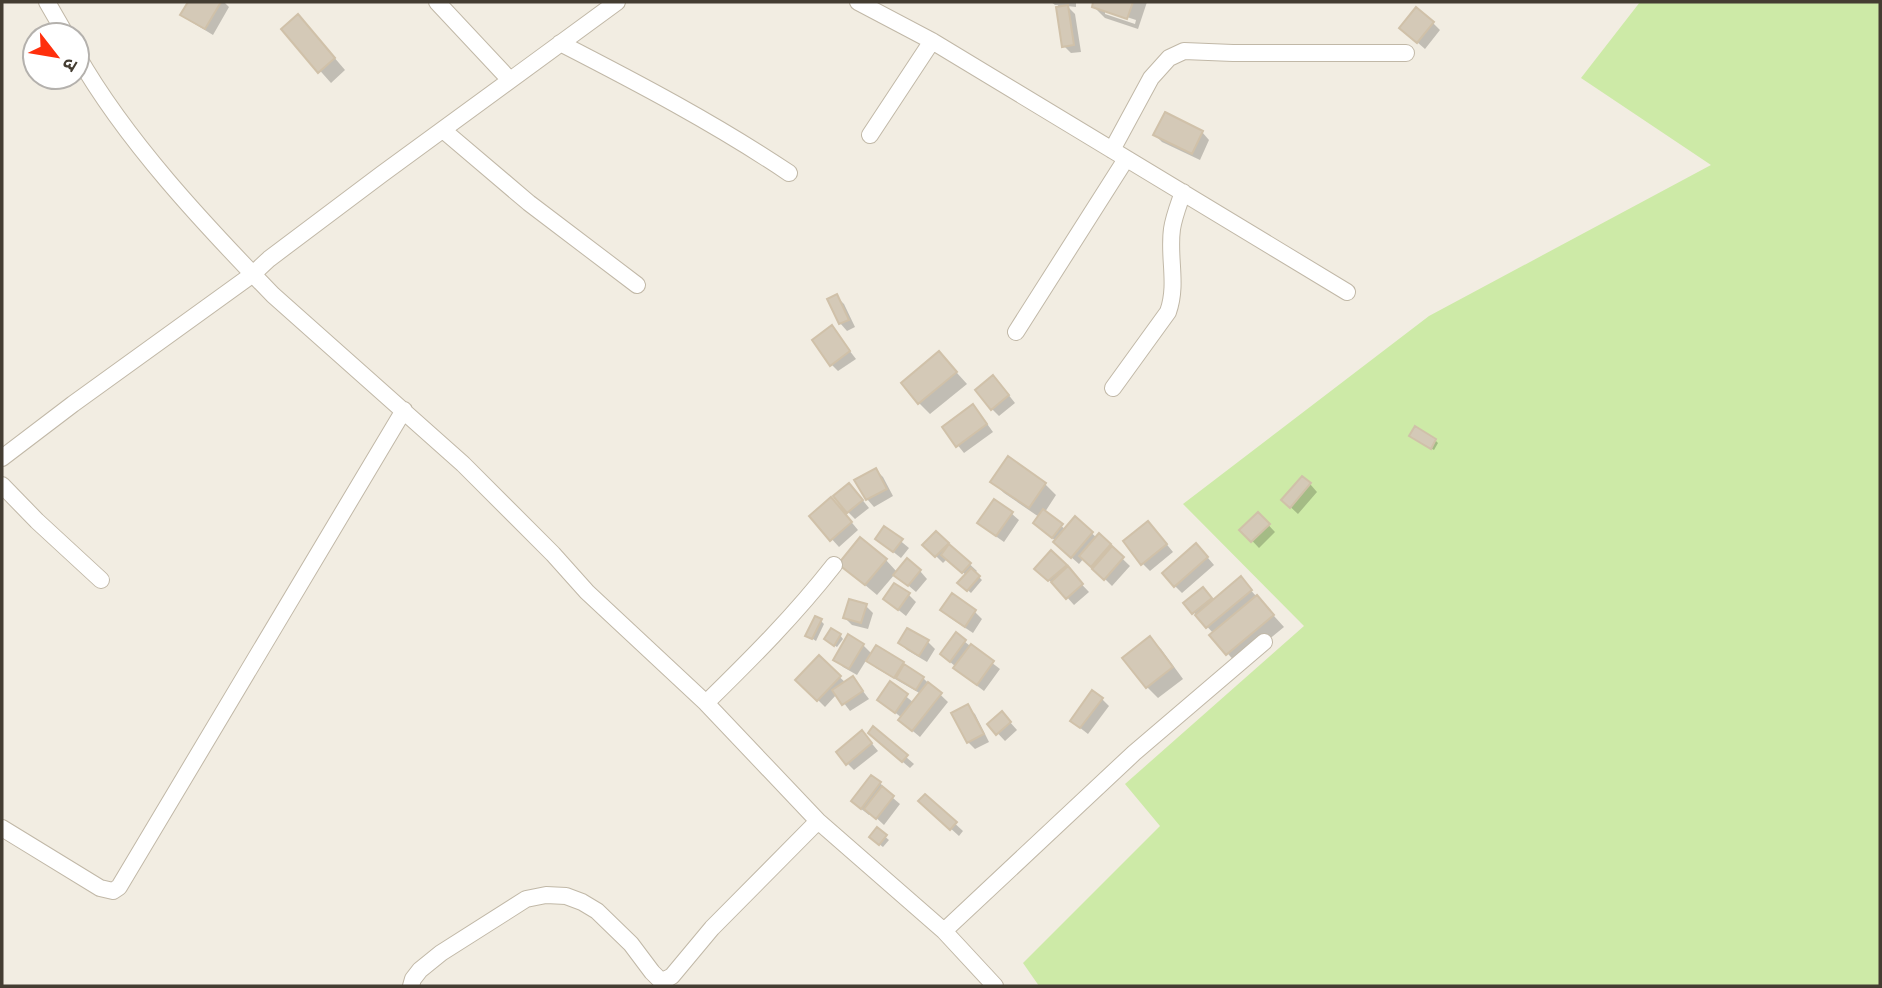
<svg xmlns="http://www.w3.org/2000/svg" width="1882" height="988" font-family="Lato,'Noto Sans Devanagari',sans-serif">
<style>
.green{fill:#cdeaa7}
.shadow{fill:#0003;fill-rule:evenodd}
.building{fill:#d4c9b7;stroke:#d0c1a9;stroke-width:2}
.lines{fill:none;stroke-linecap:round;stroke-linejoin:round}
.minor-casing{stroke:#c1b8a7;stroke-width:18}
.minor{stroke:#fff;stroke-width:16}
</style>
<rect width="100%" height="100%" fill="#f2ede2"/>
<path class="green" d="M1640 2H1880V986H1039L1023 963 1160 826 1125 784 1304 626 1183 504 1429 316 1711 165 1581 78Z"/>
<path class="shadow" d="M190 2H224L229 7 213 35 190 21 182 14Z
M1051 2H1076V7L1067 6 1075 14 1081 52 1071 53 1064 46 1058 5H1055Z
M1095 2H1147L1138 29 1105 18 1094 7ZM1105 10 1136 20 1135 24 1105 14Z
M1433 23 1440 30 1425 49 1409 35Z
M309 28 345 70 331 83 283 29Z
M1202 132 1209 140 1200 160 1162 142 1155 135Z
M837 297 844 304 855 327 847 331 840 323Z
M832 328 856 359 838 371 831 364Z
M939 353 967 384 930 414 919 403Z
M1000 384 1015 403 999 416 992 409Z
M980 414 993 432 964 453 944 428Z
M1415 439 1435 440 1438 443 1434 450Z
M1008 459 1045 484 1056 495 1045 512 1066 530 1076 519 1097 538 1099 536 1130 566 1112 586 1084 558 1079 564 1062 549 1056 541 1042 530 1039 517 1004 493 993 482Z
M876 470 883 477 893 496 874 507 867 499Z
M1310 484 1317 492 1298 514 1283 500Z
M856 492 869 508 855 519 848 512Z
M838 506 858 530 839 547 811 516Z
M1011 513 1019 520 1004 542 987 530Z
M1258 514 1275 532 1259 548 1242 530Z
M885 528 909 548 901 558 877 539Z
M1155 530 1173 552 1150 571 1143 564Z
M936 533 977 571 975 573 982 580 971 593 960 583 966 575 947 559 943 563 925 545Z
M1051 552 1089 592 1074 605 1057 586 1043 576Z
M1203 552 1214 565 1182 593 1175 586Z
M886 560 897 572 920 571 927 579 916 592 895 574 877 595 852 574Z
M1247 586 1284 627 1238 665 1212 636 1214 634 1186 604 1210 597 1214 601Z
M909 595 916 602 906 616 885 599Z
M952 596 975 612 982 619 973 633 949 617 942 610Z
M866 606 873 613 868 629 852 625 845 618Z
M821 621 824 624 816 641 807 635Z
M840 635 843 639 837 647 829 642Z
M956 635 1000 669 984 691 963 675 956 667 949 661Z
M1149 638 1161 649 1183 679 1158 698 1147 687Z
M927 641 935 649 927 662 907 650 900 643Z
M863 645 872 654 903 663 910 670 923 678 948 702 920 737 908 727 902 718 887 706 891 684 914 703 921 694 876 668 867 659 857 675 843 667 835 659Z
M819 658 846 683 853 678 869 699 850 711 837 694 825 707 798 680Z
M1102 699 1109 706 1088 734 1079 727Z
M967 707 975 714 989 742 975 749 968 742Z
M1009 721 1017 730 1005 741 989 724Z
M874 729 914 764 910 768 877 740Z
M869 740 878 751 854 770 847 763Z
M871 777 880 783 887 791 886 792 900 804 884 825 871 813 869 815 860 808Z
M925 796 963 831 959 836 928 808Z
M877 830 889 840 883 847 874 840Z"/>
<path class="building" d="M188 2H221L205 29 180 15Z
M1093 2H1133L1127 19 1092 7Z
M1068 5 1074 45 1062 47 1056 7Z
M1416 7 1434 22 1417 43 1399 28Z
M298 14 335 58 318 73 281 29Z
M1165 112 1203 131 1192 154 1153 135Z
M837 294 849 320 839 324 827 299Z
M832 325 850 351 830 366 812 340Z
M939 351 957 372 918 404 901 383Z
M993 375 1009 395 991 410 975 390Z
M973 404 987 424 956 447 942 427Z
M1415 426 1436 439 1431 449 1409 436Z
M1008 456 1046 483 1029 508 990 482Z
M876 468 887 489 866 500 854 480Z
M1302 476 1311 483 1290 508 1281 500Z
M849 483 863 500 847 513 833 496Z
M831 497 852 522 830 541 809 516Z
M994 499 1013 512 996 536 977 523Z
M1043 509 1063 524 1052 538 1033 523Z
M1258 512 1270 524 1251 542 1239 530Z
M1075 516 1093 532 1071 558 1053 542Z
M1148 521 1167 544 1141 565 1123 541Z
M884 526 903 539 893 552 875 539Z
M936 531 949 543 935 557 922 545Z
M1099 533 1111 544 1091 567 1079 556Z
M860 537 887 559 865 585 838 564Z
M1196 543 1208 557 1174 587 1162 573Z
M949 544 971 563 962 573 941 555Z
M1112 546 1124 557 1104 580 1092 569Z
M1051 550 1067 565 1048 581 1034 569Z
M907 558 921 570 908 586 893 575Z
M1068 566 1083 584 1066 599 1051 582Z
M971 568 980 576 967 591 957 583Z
M1241 576 1252 590 1206 628 1195 615Z
M894 583 910 593 898 610 883 599Z
M1203 587 1212 598 1192 614 1183 603Z
M952 593 976 610 965 627 940 610Z
M1257 595 1274 615 1226 655 1209 635Z
M849 599 867 604 861 623 843 618Z
M815 616 822 619 812 639 805 636Z
M831 628 841 634 834 646 824 639Z
M907 628 929 640 919 656 898 643Z
M956 632 966 640 950 662 940 654Z
M848 634 864 644 849 669 833 660Z
M1150 636 1173 667 1146 688 1122 658Z
M971 644 994 661 977 685 953 668Z
M876 645 904 662 894 678 866 661Z
M819 655 841 676 817 701 795 680Z
M904 664 924 677 916 690 896 678Z
M853 676 863 691 842 705 832 690Z
M890 681 908 694 895 713 877 700Z
M928 682 942 693 912 731 898 720Z
M1092 690 1103 698 1080 728 1070 721Z
M968 704 984 734 967 743 951 713Z
M1002 711 1011 722 996 735 987 724Z
M873 726 908 755 902 762 868 733Z
M862 730 872 743 846 765 836 752Z
M871 775 881 782 861 809 851 801Z
M882 786 894 796 876 819 864 809Z
M925 794 957 822 950 830 918 801Z
M877 827 887 835 879 845 869 837Z"/>
<g class="lines">
<defs>
<path id="minor" d="M47 2 66 35
M437 2 510 80
M858 2 932 41 1347 292
M560 43C638 83 716 124 789 173
M77 55C126 141 204 224 273 295L463 464 553 554 587 592 706 703 818 821 944 931 995 986
M443 130 529 203 637 285
M870 135 932 41
M1112 150 1151 78 1169 58 1184 51 1233 53H1406
M1016 332 1126 159
M1113 388 1168 312C1178 284 1168 257 1172 229 1174 216 1179 204 1183 192
M2 458 73 404 253 274 269 259 382 174 617 2
M2 485 37 521 101 580
M706 703C752 658 794 616 834 565
M2 828 100 888 113 891 119 887 404 410
M944 931 1134 753 1264 642
M411 986 413 979 420 970 441 953 526 899 546 895 566 896 582 902 597 911 631 944 652 972 659 979 665 980 672 976 712 928 818 821"/>
</defs>
<use href="#minor" class="minor-casing"/>
<use href="#minor" class="minor"/>
</g>
<rect width="1882" height="988" fill="none" stroke="#443d32" stroke-width="7"/>
<g transform="translate(56 56) rotate(121)"><circle r="33" fill="#ffffff" stroke="#b4b1ad" stroke-width="2"/>
<path d="M0-5L12 26L0 18L-12 26Z" fill="#ff2f0c"/>
<text y="-10" font-size="19" font-weight="bold" text-anchor="middle" fill="#443d32">उ</text>
</g>
</svg>
